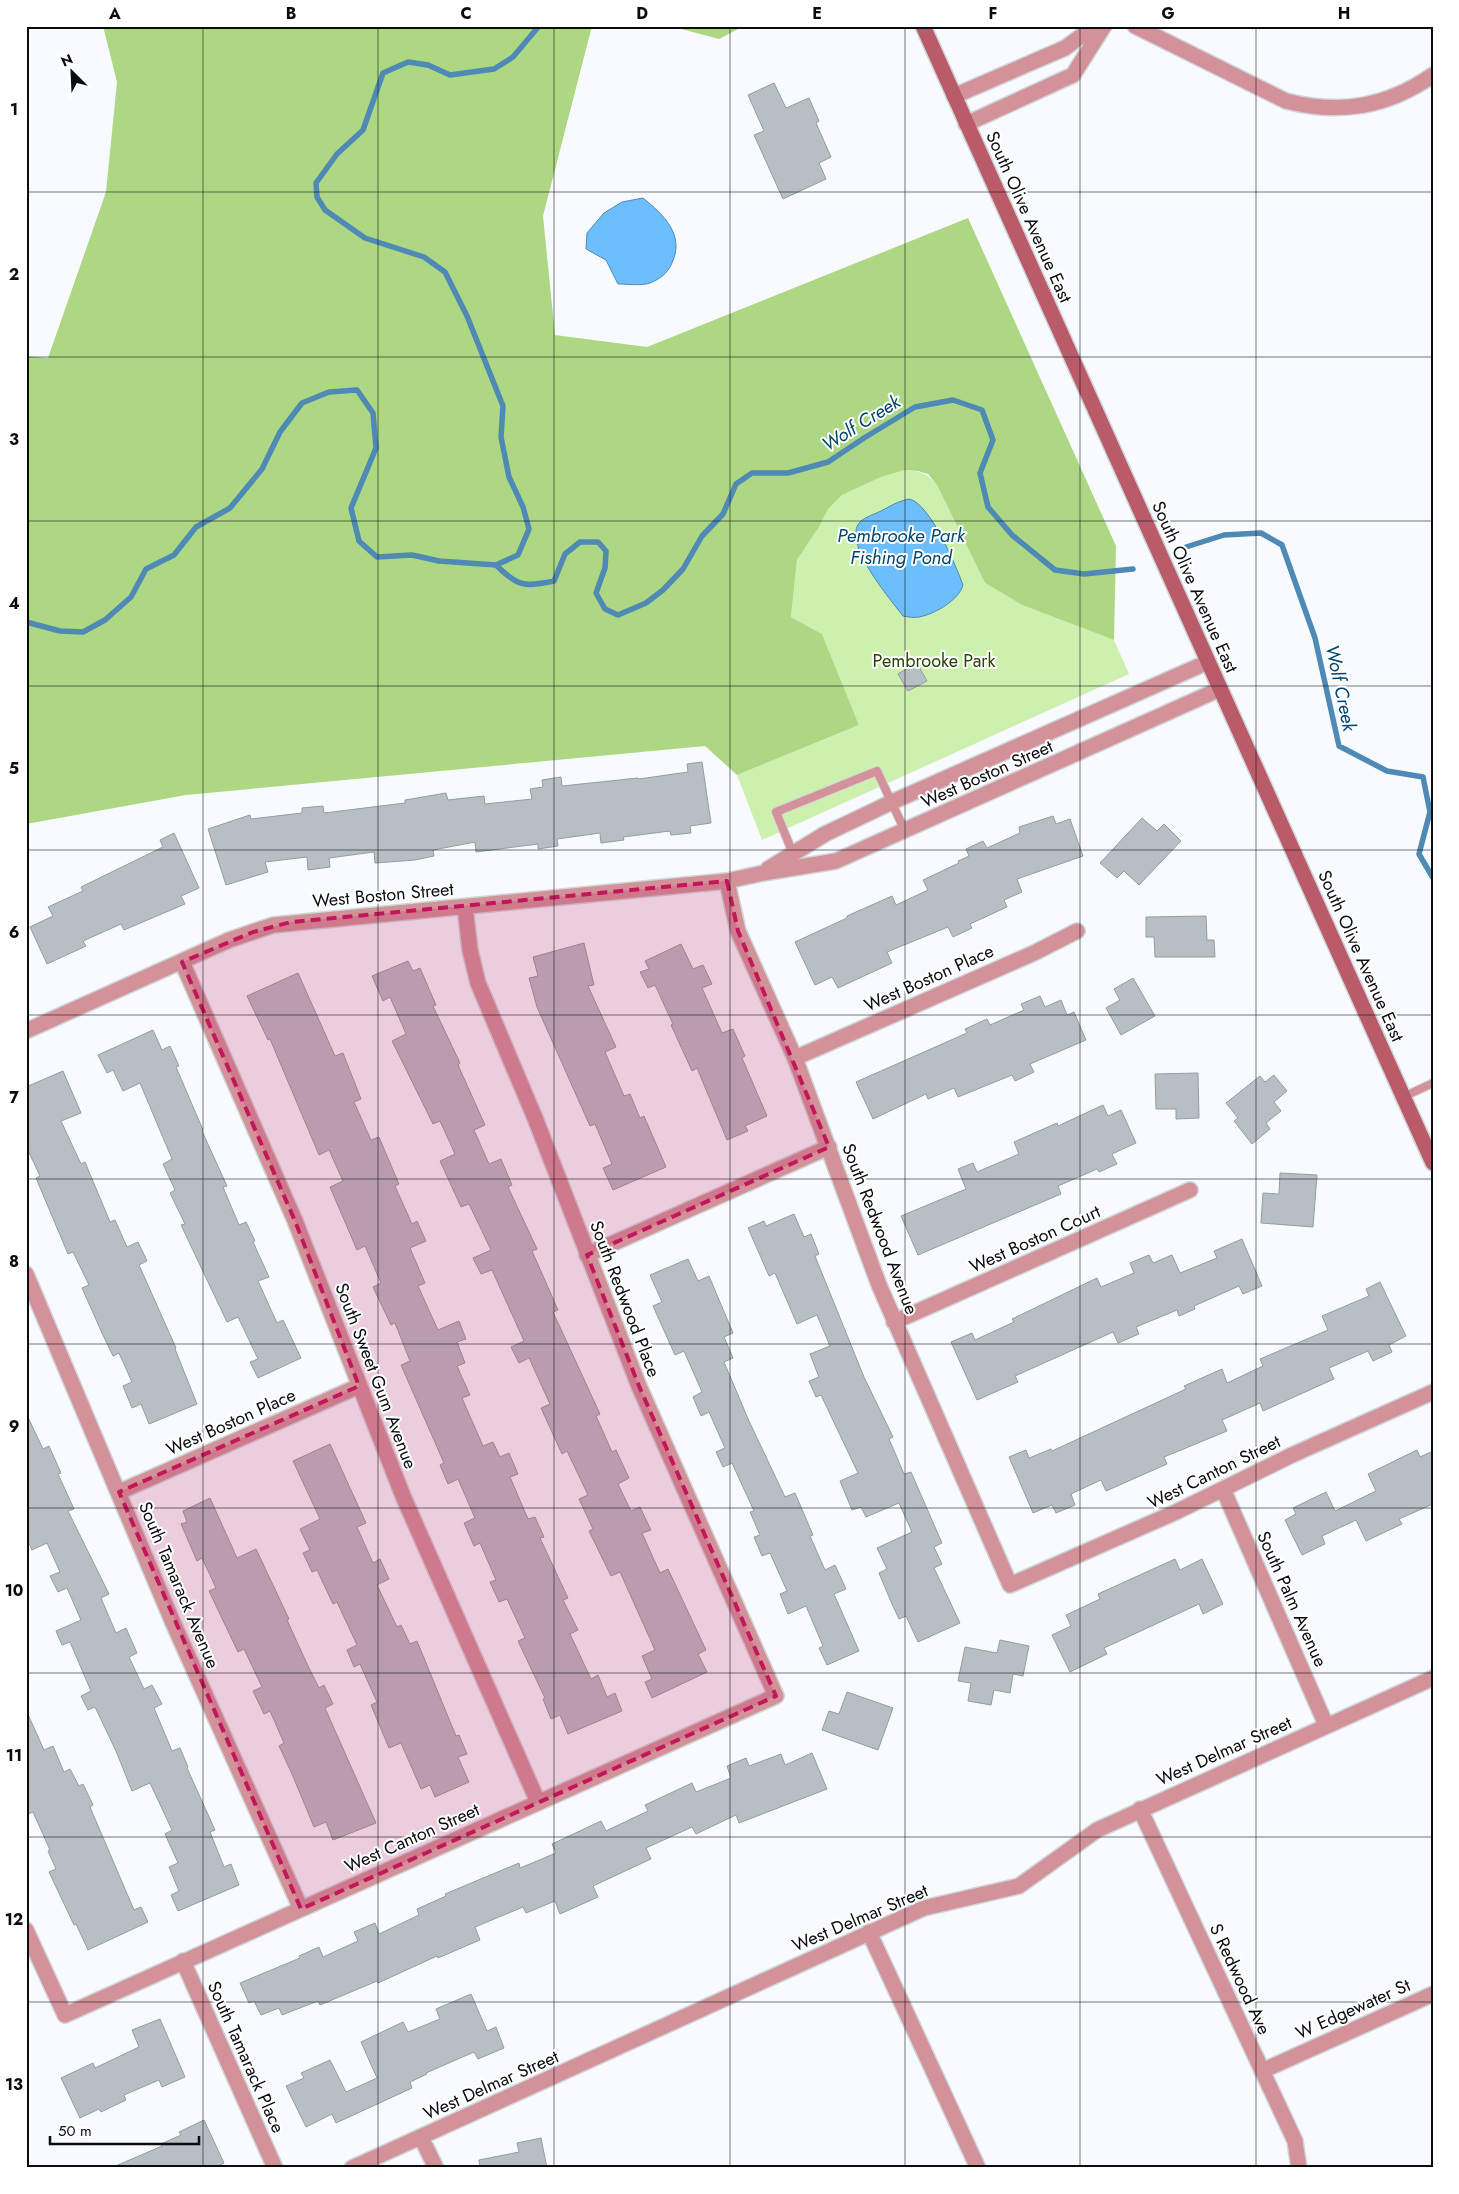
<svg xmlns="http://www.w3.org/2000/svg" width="1459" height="2194" font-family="Jost,sans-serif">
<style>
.green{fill:#cef0ae}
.forest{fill:#add782}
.water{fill:#6cbefd;stroke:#4f89b5}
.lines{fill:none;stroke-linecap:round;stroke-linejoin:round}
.stream{stroke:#4f89b5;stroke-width:5.5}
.building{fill:#b7bec4;stroke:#969ca2}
.lane-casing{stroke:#d1d5d8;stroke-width:10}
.street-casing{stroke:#d1d5d8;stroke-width:18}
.secondary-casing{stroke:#d1d5d8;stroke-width:18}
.lane{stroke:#d39199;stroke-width:8}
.street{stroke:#d39199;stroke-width:15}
.secondary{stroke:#ba5b6a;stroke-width:15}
.marked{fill:#c2185b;fill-opacity:0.2;stroke:#c2185b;stroke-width:4;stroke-dasharray:10 6;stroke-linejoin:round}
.grid{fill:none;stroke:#0a0c0e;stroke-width:1;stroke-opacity:0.55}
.labels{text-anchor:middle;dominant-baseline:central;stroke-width:4;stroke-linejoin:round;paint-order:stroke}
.street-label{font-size:18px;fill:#0a0c0e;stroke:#fff}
.park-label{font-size:18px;fill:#2a4304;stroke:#fff}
.water-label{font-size:19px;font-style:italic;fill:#01456d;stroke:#fff}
.neatline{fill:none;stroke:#0a0c0e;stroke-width:2}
.grid-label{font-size:16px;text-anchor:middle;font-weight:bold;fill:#0a0c0e}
</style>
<rect width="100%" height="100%" fill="#f7fbff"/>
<path class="green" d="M905 470C921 471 927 473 937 485L985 583 1022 605 1114 640 1129 674 762 840 737 775 859 725 822 634 791 617 797 560 819 527 828 509 842 495 881 477Z"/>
<path class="forest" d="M103 26H592L543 216 555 335 647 347 968 218 1116 546 1114 640 1022 605 985 583 937 485 928 474 918 471 905 470 881 477 842 495 828 509 819 527 797 560 791 617 822 634 859 725 737 775 705 746 186 795 26 824V356L48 358 106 192 117 82Z
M670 26H744L719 39Z"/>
<path class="water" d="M643 198C664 215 685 235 672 263 668 273 660 279 650 283 641 286 628 284 618 284L606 260 586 249 587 233 604 213 622 202Z
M909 499C930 503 956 566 963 585 959 600 935 614 919 617 915 618 908 617 903 616 891 600 841 542 860 522 865 517 875 514 881 511 890 506 899 501 909 499Z"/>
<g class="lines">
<path class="stream" d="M1186 547 1224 535 1261 533 1282 545 1315 638 1339 746 1387 771 1423 777 1430 812 1419 854 1433 878
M496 565C518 587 525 587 554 581L565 554 580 542H598L606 551 605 568 596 593 605 609 618 615 646 603 663 590 683 569 702 536 723 514 736 484 752 473H788L828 462 864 438 915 407 953 400 982 410 993 440 980 473 988 507 1012 535 1055 570 1084 574 1133 569
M26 622 60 631 83 632 105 620 131 597 146 569 174 555 196 527 230 508 262 469 280 432 302 403 329 392 357 390 373 413 376 448 351 508 359 541 377 557 412 555 439 561 496 565 518 555 529 529 523 507 509 477 501 437 503 406 467 316 445 272 424 257 365 238 325 210 317 197 316 183 337 154 363 130 383 73 408 62 428 65 450 75 494 69 513 57 539 26"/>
</g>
<path class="building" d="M774 83 786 108 809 98 819 121 816 123 831 157 819 163 826 179 783 199 754 135 764 131 748 95Z
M917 663 927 681 908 691 898 674Z
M702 762 711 823 690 826 691 833 671 835 670 831 623 837 624 840 601 843 600 833 557 839 558 846 538 849V844L476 852 475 842 433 850 434 856 415 860 375 863 374 852 329 858 330 867 308 870 307 857 265 862 268 872 226 885 208 829 250 815 251 819 302 813V808L323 806 324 813 405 803V800L446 793 448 800 484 796 485 804 532 799 530 789 543 787 542 780 561 777 562 786 638 778 639 779 688 772 687 764Z
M1053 816 1056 824 1070 819 1083 856 1017 879 1022 892 1004 900 1007 907 970 924 972 928 953 937 948 927 887 952 892 963 838 988 832 977 815 985 795 942 847 918V916L892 896 896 905 928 890 923 880 959 863 958 861 969 856 966 849 983 841 987 848 1020 833 1019 827Z
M1142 818 1157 831 1164 824 1181 841 1139 885 1124 871 1117 878 1100 863Z
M174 833 199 888 181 896 185 904 124 930 121 924 83 941 86 946 47 964 30 927 53 916 48 907 83 891 81 887 163 847 160 840Z
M1206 916 1207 940H1214L1215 957H1155L1154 937H1146V917Z
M584 943 594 985 588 986 616 1047 605 1052 624 1096 630 1094 640 1118 644 1116 666 1167 613 1190 603 1168 612 1164 595 1124 590 1126 537 1007 529 978 538 976 533 957Z
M681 944 693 969 703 965 712 984 702 988 722 1033 733 1029 745 1056 742 1058 767 1116 745 1126 748 1131 727 1140 697 1068 692 1071 671 1025 673 1024 655 985 648 988 640 972 649 969 645 961Z
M408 961 413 971 420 968 436 1005 433 1006 460 1063 458 1065 485 1125 474 1130 489 1164 501 1159 512 1185 508 1187 537 1249 532 1251 558 1310 553 1312 600 1414 596 1416 612 1452 616 1450 629 1478 618 1484 631 1511 640 1507 651 1530 642 1533 660 1573 668 1569 706 1650 698 1654 707 1672 652 1698 645 1682 652 1679 642 1656 655 1650 620 1572 611 1576 589 1531 593 1529 579 1499 588 1495 567 1451 562 1454 541 1408 550 1404 529 1358 519 1363 511 1347 524 1341 492 1270 481 1274 473 1258 491 1250 469 1204 461 1207 440 1161 455 1154 440 1121 433 1124 392 1041 406 1034 390 997 383 1001 372 976Z
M298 973 335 1056 343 1053 361 1099 354 1102 371 1140 379 1137 399 1184 395 1186 412 1224 417 1221 426 1241 410 1248 425 1283 418 1286 438 1330 459 1321 466 1339 457 1342 465 1363 457 1366 470 1395 462 1398 483 1446 493 1442 500 1457 509 1453 518 1474 510 1477 528 1519 535 1517 544 1537 540 1538 568 1598 563 1600 578 1630 570 1634 591 1679 598 1675 607 1697 615 1693 622 1711 568 1734 560 1715 551 1719 543 1699 545 1698 518 1641 525 1638 507 1599 499 1602 490 1582 496 1580 480 1543 474 1546 464 1523 475 1518 458 1479 448 1484 440 1465 444 1463 401 1365 410 1361 395 1323 391 1325 373 1287 381 1283 365 1246 357 1250 330 1187 343 1181 329 1150 319 1155 270 1039 268 1040 247 996Z
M1133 978 1155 1016 1121 1035 1106 1008 1120 1000 1114 989Z
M1040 996 1045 1007 1061 1000 1067 1015 1074 1012 1086 1040 1030 1064 1034 1072 1015 1081 1012 1075 958 1097 954 1088 928 1099 926 1094 873 1119 856 1082 967 1033 965 1029 987 1019 990 1025 1024 1010 1021 1004Z
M153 1030 162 1050 170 1046 179 1066 176 1067 203 1130 202 1131 227 1186 223 1187 239 1225 246 1222 255 1241 253 1242 269 1277 258 1281 277 1323 283 1320 301 1358 258 1378 250 1362 258 1359 238 1317 227 1322 181 1225 185 1224 170 1193 175 1190 163 1164 172 1159 140 1083 123 1091 113 1070 107 1073 98 1055Z
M63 1071 81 1113 61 1121 81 1164 85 1162 110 1222 115 1220 127 1247 138 1242 147 1261 139 1265 176 1348 175 1349 197 1404 149 1424 141 1404 132 1408 123 1386 132 1382 119 1353 113 1356 102 1333 82 1288 89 1285 73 1252 68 1254 36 1178 40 1176 26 1146V1087Z
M1198 1073 1199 1118 1176 1119V1109H1156L1155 1074Z
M1274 1075 1287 1091 1274 1102 1281 1111 1266 1123 1270 1129 1252 1144 1234 1121 1238 1118 1226 1103 1260 1076 1265 1082Z
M1103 1105 1108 1116 1121 1110 1136 1143 1112 1154 1117 1164 1099 1172 1097 1169 1058 1186 1061 1194 918 1255 901 1216 966 1189 958 1169 973 1163 977 1172 1019 1154 1014 1142 1057 1123 1058 1126Z
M1280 1173 1317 1175 1313 1227 1261 1223 1263 1193 1279 1194Z
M794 1214 804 1237 811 1234 819 1254 815 1256 864 1377 893 1437 889 1439 904 1474 911 1472 942 1543 934 1547 942 1564 934 1568 960 1623 918 1642 906 1616 899 1619 892 1604 879 1573 887 1569 877 1548 912 1532 899 1503 866 1517 861 1507 852 1510 840 1481 858 1473 821 1395 816 1397 809 1381 819 1377 810 1354 830 1346 817 1315 797 1324 775 1273 769 1276 748 1228 764 1221 766 1226Z
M1242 1239 1262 1286 1243 1294 1239 1286 1194 1306 1195 1309 1179 1316 1177 1310 1136 1327 1139 1334 1118 1343 1113 1332 1015 1376 1018 1382 977 1400 951 1342 972 1333 975 1340 1014 1322 1012 1319 1097 1278 1101 1287 1134 1273 1130 1263 1149 1255 1153 1263 1172 1255 1180 1273 1217 1258 1214 1251Z
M688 1259 698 1281 709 1276 733 1333 724 1337 733 1358 724 1362 749 1421 785 1497 795 1493 813 1535 810 1536 825 1570 835 1565 846 1589 834 1594 859 1651 827 1665 819 1648 823 1646 806 1606 788 1614 780 1594 787 1591 770 1553 762 1556 754 1537 760 1535 750 1512 754 1511 732 1463 723 1467 716 1452 725 1448 709 1412 701 1416 693 1397 702 1392 684 1351 675 1355 653 1306 662 1302 650 1275Z
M1380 1282 1406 1336 1389 1345 1392 1352 1373 1361 1368 1351 1329 1368 1334 1379 1263 1411 1260 1403 1222 1420 1227 1431 1164 1457 1167 1464 1106 1491 1101 1480 1071 1494 1075 1505 1056 1513 1052 1505 1033 1513 1009 1457 1026 1450 1029 1458 1051 1449 1052 1451 1186 1389 1184 1386 1222 1369 1227 1383 1263 1366 1260 1359 1328 1330 1322 1316 1369 1296 1366 1289Z
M26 1413 43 1449 49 1446 61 1473 58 1474 74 1509 68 1511 109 1594 101 1598 116 1633 126 1628 137 1653 129 1657 144 1689 152 1685 162 1704 154 1708 172 1751 180 1748 188 1767 187 1768 215 1830 210 1832 224 1867 231 1864 239 1885 178 1911 171 1895 179 1891 169 1867 178 1863 165 1834 172 1830 150 1783 132 1791 116 1751 95 1707 88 1710 81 1696 91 1691 70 1642 62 1645 56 1631 81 1620 67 1588 58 1592 50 1576 60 1572 47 1543 32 1550 26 1537Z
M330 1444 366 1523 357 1527 373 1563 380 1559 389 1579 377 1585 397 1627 401 1625 410 1644 417 1641 456 1736 459 1735 467 1754 458 1757 469 1782 435 1797 430 1785 421 1789 401 1743 389 1748 371 1705 377 1702 360 1664 354 1667 347 1650 357 1645 337 1602 333 1604 317 1570 312 1572 303 1553 310 1550 300 1529 320 1519 293 1461Z
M1417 1450 1420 1457 1433 1451V1504L1399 1519 1402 1524 1366 1541 1356 1520 1322 1536 1325 1544 1302 1555 1285 1520 1296 1514 1293 1508 1326 1492 1335 1511 1376 1491 1368 1474Z
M210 1498 237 1558 256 1549 289 1619 287 1620 308 1666 319 1688 324 1685 333 1704 325 1708 376 1823 333 1840 326 1822 314 1827 292 1774 279 1746 284 1743 270 1711 264 1714 253 1691 262 1687 244 1649 238 1652 209 1591 216 1588 202 1558 197 1561 181 1524 187 1522 183 1511Z
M1175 1559 1180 1570 1202 1559 1223 1604 1203 1614 1199 1604 1104 1648 1107 1654 1070 1672 1052 1635 1071 1626 1066 1615 1100 1599 1098 1594Z
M1000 1640 1029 1646 1023 1676 1013 1674 1010 1693 994 1690 991 1705 968 1701 971 1683 958 1681 965 1647 997 1653Z
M847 1692 893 1708 878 1750 822 1730 829 1711 839 1714Z
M26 1710 44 1750 53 1746 64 1772 70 1769 79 1786 83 1784 93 1805 90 1807 134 1910 141 1907 148 1922 88 1950 76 1924 74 1925 49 1872 56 1869 48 1851 50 1850 33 1812 26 1815Z
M812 1753 827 1789 739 1823 736 1815 696 1834 692 1827 646 1848 651 1859 593 1886 598 1897 560 1914 555 1901 526 1913 523 1907 475 1927 480 1940 438 1958 437 1956 378 1983 377 1981 320 2005 318 2001 282 2015 279 2008 261 2015 254 2001 249 2003 240 1983 300 1958 299 1956 319 1947 323 1957 358 1941 354 1932 375 1923 379 1934 419 1915 417 1909 446 1896 445 1894 519 1863 520 1868 556 1853 552 1844 601 1821 606 1831 648 1811 645 1805 692 1783 696 1792 731 1778 727 1766 746 1758 749 1766 781 1754 785 1765Z
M471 1994 487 2031 496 2027 504 2048 478 2059 474 2052 426 2073 427 2074 410 2082 412 2088 336 2123 332 2114 306 2127 286 2086 304 2078 301 2073 330 2060 346 2092 377 2078 361 2042 403 2022 408 2032 440 2019 436 2009Z
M160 2019 185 2077 162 2087 159 2080 124 2095 126 2100 101 2112 99 2109 80 2118 61 2078 93 2063 95 2068 139 2047 132 2030Z
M204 2120 224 2163 214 2168H111L162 2146 161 2144 181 2135 179 2132Z
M541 2138 547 2168H480L479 2160 519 2152 517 2143Z"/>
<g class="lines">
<defs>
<path id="lane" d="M794 856 776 812 877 771 905 831
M1403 1097 1433 1083"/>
<path id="street" d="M1135 26 1286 101C1340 115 1387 107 1433 75
M954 96 1065 48 1095 26
M966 124 1073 75 1104 26
M768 869 825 834 892 802 1208 662
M727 881 738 931 795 1058 879 1285 1010 1585 1176 1512 1292 1455 1433 1392
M182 962 295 1221 403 1496 538 1802
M26 1031 229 940 273 925 727 881 763 873 836 861 1220 689
M795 1058 1034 953 1077 931
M587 1255 829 1147
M26 1274 173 1623 301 1909
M894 1322 1190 1190
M1223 1489 1326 1725
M119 1492 359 1386
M1140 1809 1295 2141 1299 2168
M26 1930 65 2015 776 1696 639 1386 535 1118 478 983 470 950 465 907
M869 1932 978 2168
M183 1961 275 2168
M1262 2071 1433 1994
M421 2137 436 2168
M352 2168 924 1908 1019 1886 1097 1830 1433 1678"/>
<path id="secondary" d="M923 26 1433 1163"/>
</defs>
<use href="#lane" class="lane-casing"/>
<use href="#street" class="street-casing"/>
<use href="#secondary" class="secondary-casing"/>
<use href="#lane" class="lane"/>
<use href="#street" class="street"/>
<use href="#secondary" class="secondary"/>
</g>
<path class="marked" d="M727 881 738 931 829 1147 587 1255 639 1386 776 1696 301 1909 119 1492 359 1386 295 1221 182 962 253 932 291 922Z"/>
<path class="grid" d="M203 26V2168M378 26V2168M554 26V2168M730 26V2168M905 26V2168M1080 26V2168M1256 26V2168M26 192H1433M26 357H1433M26 521H1433M26 686H1433M26 850H1433M26 1015H1433M26 1179H1433M26 1344H1433M26 1508H1433M26 1673H1433M26 1837H1433M26 2002H1433"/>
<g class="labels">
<g class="street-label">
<text transform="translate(1029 217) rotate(66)">South Olive Avenue East</text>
<text transform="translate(1195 587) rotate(66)">South Olive Avenue East</text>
<text transform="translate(987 774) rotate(-24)">West Boston Street</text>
<text transform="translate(383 895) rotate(-5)">West Boston Street</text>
<text transform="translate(1361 956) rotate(66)">South Olive Avenue East</text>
<text transform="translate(929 978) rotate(-24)">West Boston Place</text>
<text transform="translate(880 1229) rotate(69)">South Redwood Avenue</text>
<text transform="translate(1035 1239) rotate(-24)">West Boston Court</text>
<text transform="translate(625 1299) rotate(69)">South Redwood Place</text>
<text transform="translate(376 1376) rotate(69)">South Sweet Gum Avenue</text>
<text transform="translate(231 1422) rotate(-24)">West Boston Place</text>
<text transform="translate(1214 1472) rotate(-26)">West Canton Street</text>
<text transform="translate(179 1585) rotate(67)">South Tamarack Avenue</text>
<text transform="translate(1292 1599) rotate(66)">South Palm Avenue</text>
<text transform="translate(1224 1751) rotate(-24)">West Delmar Street</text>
<text transform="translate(412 1838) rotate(-24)">West Canton Street</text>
<text transform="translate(860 1918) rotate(-23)">West Delmar Street</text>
<text transform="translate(1240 1979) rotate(65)">S Redwood Ave</text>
<text transform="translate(1353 2009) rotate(-24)">W Edgewater St</text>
<text transform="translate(246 2057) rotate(66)">South Tamarack Place</text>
<text transform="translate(491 2085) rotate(-24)">West Delmar Street</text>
</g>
<g class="park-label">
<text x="934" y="661">Pembrooke Park</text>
</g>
<g class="water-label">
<text transform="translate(861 423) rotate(-32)">Wolf Creek</text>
<text x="901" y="535">Pembrooke Park<tspan x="901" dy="22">Fishing Pond</tspan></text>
<text transform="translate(1341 688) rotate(78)">Wolf Creek</text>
</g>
</g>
<rect width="1459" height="2194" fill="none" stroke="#ffffff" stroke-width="55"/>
<g transform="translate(72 72) rotate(336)" stroke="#ffffff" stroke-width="4" paint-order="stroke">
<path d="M0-4L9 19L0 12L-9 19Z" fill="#0a0c0e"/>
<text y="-8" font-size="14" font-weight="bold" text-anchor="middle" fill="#0a0c0e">N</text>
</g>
<path d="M50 2136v8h149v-8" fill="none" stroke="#0a0c0e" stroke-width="2.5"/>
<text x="58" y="2136" font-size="15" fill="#0a0c0e" stroke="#ffffff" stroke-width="4" paint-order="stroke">50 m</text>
<rect x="28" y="28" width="1404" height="2138" class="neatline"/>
<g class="grid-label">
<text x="115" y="19">A</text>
<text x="291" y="19">B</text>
<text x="466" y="19">C</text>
<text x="642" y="19">D</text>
<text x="817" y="19">E</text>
<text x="993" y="19">F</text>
<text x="1168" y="19">G</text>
<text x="1344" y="19">H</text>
<text x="14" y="115">1</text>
<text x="14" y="280">2</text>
<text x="14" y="445">3</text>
<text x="14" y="609">4</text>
<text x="14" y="774">5</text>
<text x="14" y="938">6</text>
<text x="14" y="1103">7</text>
<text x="14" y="1267">8</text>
<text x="14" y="1432">9</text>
<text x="14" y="1596">10</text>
<text x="14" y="1761">11</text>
<text x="14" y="1925">12</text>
<text x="14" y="2090">13</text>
</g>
</svg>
